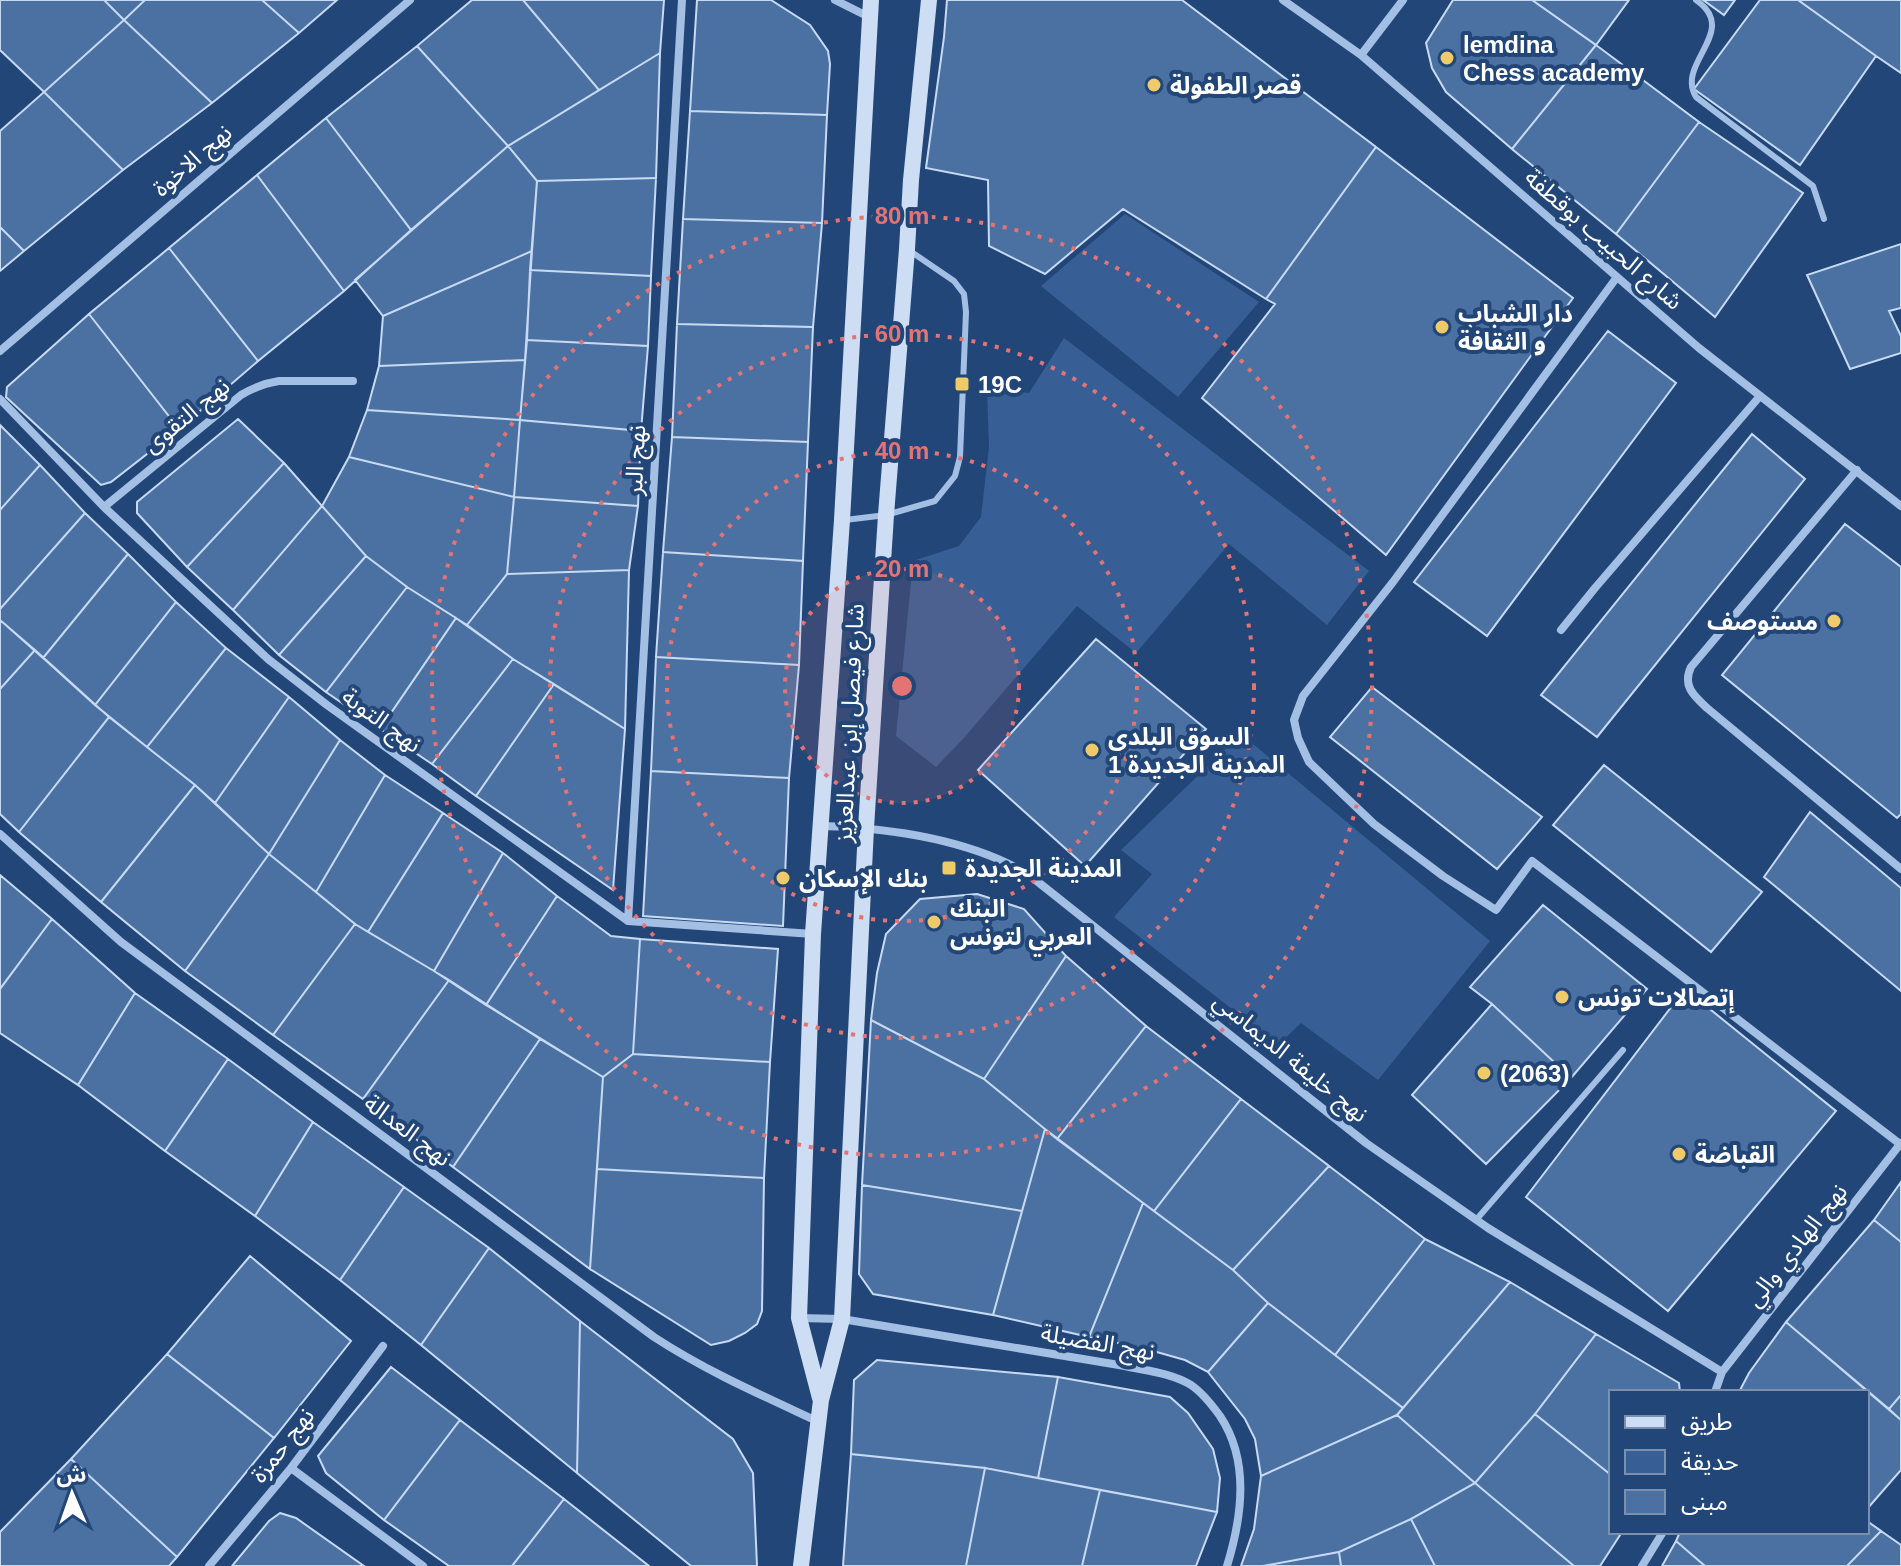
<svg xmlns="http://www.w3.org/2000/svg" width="1901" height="1566" font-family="Arial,'Noto Sans Arabic',sans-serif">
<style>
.green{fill:#375f95}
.building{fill:#4b70a2;stroke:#c7daf3;stroke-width:2}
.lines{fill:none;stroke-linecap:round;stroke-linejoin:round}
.service{stroke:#a4bfe4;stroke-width:6}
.minor{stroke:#a4bfe4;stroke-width:8}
.secondary{stroke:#cdddf4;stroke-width:16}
.ring{fill:none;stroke:#e47373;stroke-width:4;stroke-dasharray:4 8}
.poi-dot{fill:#eecb68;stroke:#234678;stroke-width:3}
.labels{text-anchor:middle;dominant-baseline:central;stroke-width:8;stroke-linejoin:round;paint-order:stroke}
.poi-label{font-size:24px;font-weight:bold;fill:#fff;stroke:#234678;text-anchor:start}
.street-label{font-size:24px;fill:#fff;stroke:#234678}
.centre{fill:#e47373;stroke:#234678;stroke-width:4}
.ring-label{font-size:24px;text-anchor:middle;font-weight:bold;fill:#e47373;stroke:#234678;stroke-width:8;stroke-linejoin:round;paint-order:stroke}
</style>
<rect width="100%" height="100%" fill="#234678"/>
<path class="green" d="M1125 214 1259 302 1178 397 1041 286Z
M1064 338 1369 571 1327 625 1229 544 1136 653 1077 606 963 739 936 767 896 736 913 561 959 546 981 517 989 447 987 389 1029 393Z
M1241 734 1490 941 1378 1080 1301 1023 1278 1045 1114 917 1152 874 1121 850Z"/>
<path class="building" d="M0 0H104L124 20 44 92 0 50Z
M104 0H145L124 20Z
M145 0H262L299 33 212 103 124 20Z
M262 0H337L299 33Z
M472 0H523L599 90 508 146 417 46Z
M523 0H664L660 53 599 90Z
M697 0H771L810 25 828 51 830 64 827 115 690 111Z
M947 0H1182L1376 147 1266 299 1123 209 1045 274 989 246 988 180 926 168 944 37Z
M1453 0H1532L1596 45 1512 149 1446 92 1432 68 1426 43Z
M1532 0H1629L1596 45Z
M1703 0H1735L1724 15Z
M1760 0H1798L1876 56 1800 165 1694 89Z
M1798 0H1901V73L1876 56Z
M124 20 212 103 123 170 44 92Z
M1596 45 1699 122 1616 234 1512 149Z
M417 46 508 146 411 230 326 118Z
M660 53 656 178 537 181 508 146Z
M44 92 123 170 24 251 0 227V131Z
M690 111 827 115 822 223 683 219Z
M326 118 411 230 344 291 257 175Z
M1699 122 1803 193 1715 317 1616 234Z
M508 146 537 181 532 251 383 316 355 280Z
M1376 147 1573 298 1386 555 1202 398 1275 304 1266 299Z
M257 175 344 291 258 361 169 248Z
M656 178 651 276 530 270 537 181Z
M683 219 822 223 813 327 677 324Z
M0 227 24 251 0 271Z
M1901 244V308L1889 311 1901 336V353L1850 369 1807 275Z
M169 248 258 361 179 429 89 314Z
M532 251 525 360 379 366 383 316Z
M530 270 651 276 648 346 527 340Z
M89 314 179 429 111 482 101 485 6 397 7 387Z
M677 324 813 327 808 442 672 437Z
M1608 331 1676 383 1487 636 1414 582Z
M527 340 648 346 641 431 520 420Z
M525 360 520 420 367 410 379 366Z
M367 410 520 420 514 497 349 457Z
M238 419 284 463 187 567 137 513V502Z
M520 420 641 431 638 506 514 497Z
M0 425 40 465 0 510Z
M1752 434 1805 479 1597 737 1541 695Z
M672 437 808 442 803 561 663 552Z
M349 457 514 497 507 574 467 625 407 587 366 556 322 506Z
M284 463 322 506 233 610 187 567Z
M40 465 85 513 0 609V510Z
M514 497 638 506 629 570 507 574Z
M322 506 366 556 279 655 233 610Z
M85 513 128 554 43 658 0 620V609Z
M1845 524 1901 567V814L1897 818 1722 675Z
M663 552 803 561 799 665 656 657Z
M128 554 176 602 95 705 43 658Z
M366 556 407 587 326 692 279 655Z
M629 570 625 729 513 659 467 625 507 574Z
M407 587 456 618 380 729 326 692Z
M176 602 226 648 147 747 95 705Z
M456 618 513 659 432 764 380 729Z
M0 620 35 650 0 689Z
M1096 639 1206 729 1085 866 978 770Z
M226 648 289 697 215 803 195 785 147 747Z
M35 650 109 717 19 832 0 814V689Z
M656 657 799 665 789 778 651 771Z
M513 659 554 684 476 796 432 764Z
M554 684 625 729 613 890 476 796Z
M1372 687 1542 817 1497 869 1330 737Z
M289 697 340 740 269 854 215 803Z
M109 717 195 785 101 902 19 832Z
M340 740 385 775 316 892 269 854Z
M1604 765 1762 892 1711 952 1553 825Z
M651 771 789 778 783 926 643 916Z
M385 775 443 813 368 932 355 924 316 892Z
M195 785 269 854 185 971 101 902Z
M1810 812 1901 888V991L1764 877Z
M443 813 503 853 434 971 368 932Z
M503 853 557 896 486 1005 434 971Z
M269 854 355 924 273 1035 185 971Z
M0 875 52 919 0 989Z
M977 894 1024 909 1066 956 984 1079 871 1020 877 973 886 934 920 899Z
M557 896 611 936 640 939 633 1054 603 1077 486 1005Z
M1543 905 1647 989 1571 1078 1492 1004 1470 987Z
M52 919 135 993 78 1085 0 1033V989Z
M355 924 449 980 363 1099 273 1035Z
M640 939 778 949 770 1062 633 1054Z
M1066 956 1146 1026 1057 1139 984 1079Z
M449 980 540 1039 453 1167 363 1099Z
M1685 989 1836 1111 1668 1311 1526 1197Z
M135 993 228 1059 165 1151 78 1085Z
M1492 1004 1571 1078 1486 1164 1412 1095Z
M871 1020 984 1079 1045 1129 1022 1211 862 1185Z
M1146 1026 1241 1099 1154 1211 1057 1139Z
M540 1039 603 1077 590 1269 453 1167Z
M633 1054 770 1062 764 1178 597 1169 603 1077Z
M228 1059 313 1122 255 1216 165 1151Z
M1241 1099 1329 1166 1233 1270 1154 1211Z
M313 1122 404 1187 340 1280 255 1216Z
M1045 1129 1143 1203 1089 1337 993 1315Z
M1329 1166 1425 1239 1335 1355 1268 1303 1233 1270Z
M597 1169 764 1178 762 1311 757 1324 745 1333 729 1341 711 1345 590 1269Z
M1901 1182V1242L1874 1220Z
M862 1185 1022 1211 993 1315 873 1294 859 1274Z
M404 1187 489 1248 421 1345 340 1280Z
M1143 1203 1233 1270 1268 1303 1208 1372 1185 1360 1146 1349 1089 1337Z
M1874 1220 1901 1242V1395L1889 1409 1786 1322Z
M1425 1239 1510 1282 1403 1408 1335 1355Z
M489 1248 580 1321 577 1473 421 1345Z
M250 1256 351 1341 274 1438 167 1354Z
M1510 1282 1596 1334 1535 1414 1475 1483 1397 1415Z
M1268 1303 1403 1408 1397 1415 1261 1476 1255 1439 1245 1419 1208 1372Z
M580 1321 733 1439 753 1473 757 1566H691L577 1473Z
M1786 1322 1901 1420V1470L1867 1509V1392H1739L1749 1373Z
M1596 1334 1679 1383 1680 1392H1611V1475L1535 1414Z
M167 1354 274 1438 177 1557 71 1459Z
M877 1360 1058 1377 1038 1478 985 1468 851 1454 854 1380Z
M391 1367 460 1420 384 1520 326 1473 318 1456Z
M1058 1377 1170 1397 1188 1413 1213 1449 1220 1478 1217 1512 1038 1478Z
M1901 1395V1420L1889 1409Z
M1535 1414 1611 1475V1532H1622L1600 1566H1574L1475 1483Z
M1397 1415 1475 1483 1411 1519 1339 1552 1263 1566H1241L1254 1529 1261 1476Z
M460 1420 564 1499 512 1566H449L384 1520Z
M851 1454 985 1468 966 1566H843Z
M71 1459 177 1557 169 1566H0V1532Z
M985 1468 1100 1490 1082 1566H966Z
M1475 1483 1574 1566H1435L1411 1519Z
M1100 1490 1217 1512 1196 1566H1082Z
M564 1499 649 1566H512Z
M280 1513 296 1518 364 1566H232L269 1521Z
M1411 1519 1435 1566H1341L1339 1552Z
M1867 1521 1881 1531 1847 1566H1705L1676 1541 1680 1532H1867Z
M1881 1531 1901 1545V1566H1847Z
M1676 1541 1705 1566H1662Z
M1339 1552 1341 1566H1263Z"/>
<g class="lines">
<path class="service" d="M1696 0C1741 31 1675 63 1696 97L1813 186 1824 219
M845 520 886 515 935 501 955 476 960 457 966 312 964 294 954 281 910 251
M1476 1220 1623 1050"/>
<path class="minor" d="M835 0 869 17
M1283 0 1361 55 1699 348 1901 506
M1361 55 1403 0
M1617 277 1393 582 1303 696 1294 720 1298 738 1309 762 1374 824 1443 876 1496 910 1532 861 1900 1144
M0 351 410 0
M0 399 104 507 268 659 327 705 628 921 813 934
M1857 470 1691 667C1682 686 1694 696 1707 708L1901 869
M104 507 241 395C253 388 265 383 279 381H353
M1561 630 1595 588 1760 396
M821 826C889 828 968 839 1028 874L1366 1143 1488 1228 1722 1372
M0 834 121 942 654 1337C706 1371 761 1395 817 1421
M628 921 682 0
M799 1318 842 1319 1125 1366C1147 1371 1171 1373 1191 1385 1203 1393 1212 1405 1220 1416 1250 1461 1242 1517 1227 1566
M1715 1392 1722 1372 1901 1143
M291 1468 423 1566
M209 1566 291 1468 383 1346
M1642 1566 1663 1532"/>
<path class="secondary" d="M820 1398 799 1318 813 934 842 520 871 0
M801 1566 821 1400 842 1319 866 828 886 515 907 249 911 180 929 0"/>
</g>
<circle cx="902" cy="686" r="117" fill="#e47373" fill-opacity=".12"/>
<g class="ring">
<circle cx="902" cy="686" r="117"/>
<circle cx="902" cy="686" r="235"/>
<circle cx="902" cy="686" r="352"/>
<circle cx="902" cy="686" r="470"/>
</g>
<g class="poi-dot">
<circle cx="1447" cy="58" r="8"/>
<circle cx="1154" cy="85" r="8"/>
<circle cx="1442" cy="327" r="8"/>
<rect x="954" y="376" width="16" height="16" rx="4"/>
<circle cx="1834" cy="621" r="8"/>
<circle cx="1092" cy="750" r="8"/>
<rect x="941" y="860" width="16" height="16" rx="4"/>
<circle cx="783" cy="878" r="8"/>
<circle cx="934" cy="922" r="8"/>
<circle cx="1562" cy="997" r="8"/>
<circle cx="1484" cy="1073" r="8"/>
<circle cx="1679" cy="1154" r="8"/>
</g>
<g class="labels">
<g class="poi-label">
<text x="1463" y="44">lemdina<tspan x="1463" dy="28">Chess academy</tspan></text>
<text x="1170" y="85">قصر الطفولة</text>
<text x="1458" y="313">دار الشباب<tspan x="1458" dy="28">و الثقافة</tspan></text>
<text x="978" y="384">19C</text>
<text x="1818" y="621" text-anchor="end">مستوصف</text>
<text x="1108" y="736">السوق البلدي<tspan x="1108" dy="28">المدينة الجديدة 1</tspan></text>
<text x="965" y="868">المدينة الجديدة</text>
<text x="799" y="878">بنك الإسكان</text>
<text x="950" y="908">البنك<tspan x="950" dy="28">العربي لتونس</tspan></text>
<text x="1578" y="997">إتصالات تونس</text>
<text x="1500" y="1073">(2063)</text>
<text x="1695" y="1154">القباضة</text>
</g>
<g class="street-label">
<text transform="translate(192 160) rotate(-41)">نهج الاخوة</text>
<text transform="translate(1604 239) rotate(41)">شارع الحبيب بوقطفة</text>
<text transform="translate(186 415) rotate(-39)">نهج التقوى</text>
<text transform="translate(635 460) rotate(-87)">نهج البر</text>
<text transform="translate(382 720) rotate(36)">نهج التوبة</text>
<text transform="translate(849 723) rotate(-87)">شارع فيصل إبن عبدالعزيز</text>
<text transform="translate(1291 1057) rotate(39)">نهج خليفة الديماسي</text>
<text transform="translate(408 1130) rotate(37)">نهج العدالة</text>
<text transform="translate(1796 1245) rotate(-52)">نهج الهادي والي</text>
<text transform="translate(1098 1342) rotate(10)">نهج الفضيلة</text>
<text transform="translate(282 1445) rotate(-52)">نهج حمزة</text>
</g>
</g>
<circle cx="902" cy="686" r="12" class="centre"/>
<g class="ring-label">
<text x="902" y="224">80 m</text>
<text x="902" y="342">60 m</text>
<text x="902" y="459">40 m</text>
<text x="902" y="577">20 m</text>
</g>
<rect x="1609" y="1390" width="260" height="144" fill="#234678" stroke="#7b90ae" stroke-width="2"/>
<rect x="1625" y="1416" width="40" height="12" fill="#cdddf4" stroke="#7b90ae" stroke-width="2"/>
<text x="1681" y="1430" font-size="24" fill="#ffffff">طريق</text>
<rect x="1625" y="1450" width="40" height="24" fill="#375f95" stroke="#7b90ae" stroke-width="2"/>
<text x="1681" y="1470" font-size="24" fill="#ffffff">حديقة</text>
<rect x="1625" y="1490" width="40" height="24" fill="#4b70a2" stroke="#7b90ae" stroke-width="2"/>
<text x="1681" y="1510" font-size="24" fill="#ffffff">مبنى</text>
<g transform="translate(72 1494) rotate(358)" stroke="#234678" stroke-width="6" paint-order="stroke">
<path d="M0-6L14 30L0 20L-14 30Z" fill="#ffffff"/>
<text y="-12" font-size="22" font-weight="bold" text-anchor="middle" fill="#ffffff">ش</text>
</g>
</svg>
